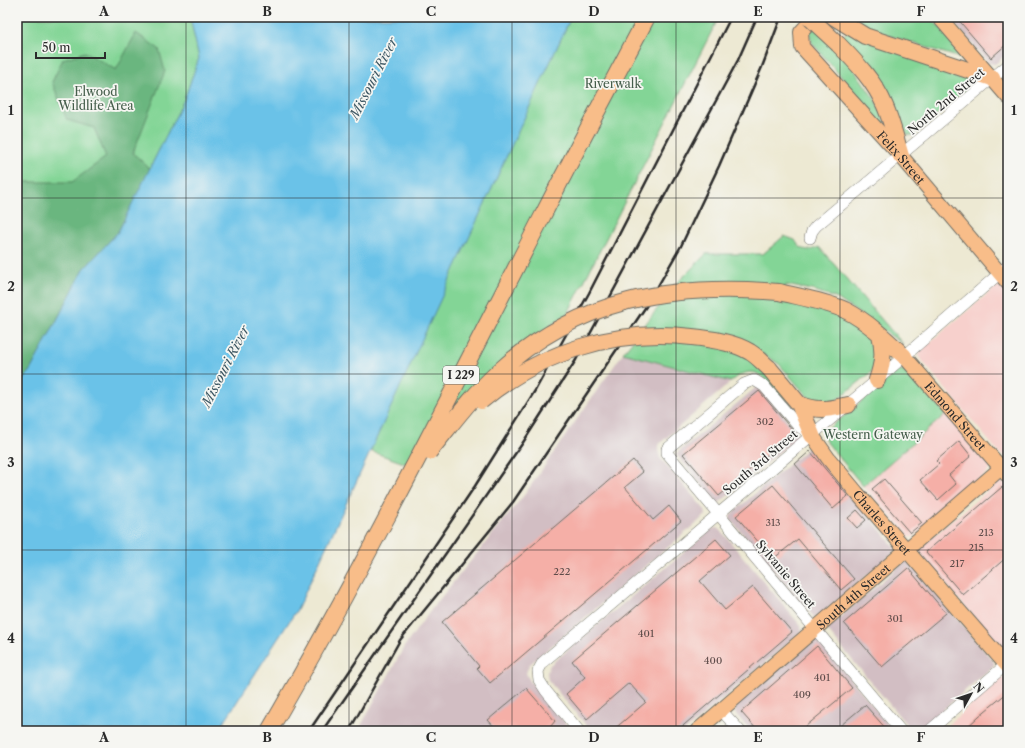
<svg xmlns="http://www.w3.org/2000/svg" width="1025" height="748" font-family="'Libre Caslon Text',serif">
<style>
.built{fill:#f7d0cc}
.industrial{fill:#d2bec3}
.green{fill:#83d596;stroke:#578060}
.forest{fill:#6ab67f;stroke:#4a7055}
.water{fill:#6ac2e8;stroke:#4a768a}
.building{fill:#f5afa7}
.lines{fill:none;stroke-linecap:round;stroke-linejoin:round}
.minor-casing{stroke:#6f6e66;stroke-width:12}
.major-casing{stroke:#6f6e66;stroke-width:16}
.highway-casing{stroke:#6f6e66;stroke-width:18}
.minor{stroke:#fff;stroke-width:11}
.major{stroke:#f8bd89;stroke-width:14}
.highway{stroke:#f8bd89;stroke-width:16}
.rail{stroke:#2b2b2b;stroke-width:2.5}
.highway-bridge-casing{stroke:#6f6e66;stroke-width:18;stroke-linecap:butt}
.highway-bridge{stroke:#f8bd89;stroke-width:16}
.grid{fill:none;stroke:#2b2b2b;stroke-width:1;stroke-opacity:0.55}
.labels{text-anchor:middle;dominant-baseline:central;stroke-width:3.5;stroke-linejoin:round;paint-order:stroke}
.number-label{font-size:10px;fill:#5e4c4a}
.shield{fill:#f6f6f2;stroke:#686867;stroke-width:1}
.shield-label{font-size:11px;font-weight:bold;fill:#2b2b2b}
.park-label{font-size:12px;fill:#455e4b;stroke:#f6f6f2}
.street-label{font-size:12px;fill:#2b2b2b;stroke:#f6f6f2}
.water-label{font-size:13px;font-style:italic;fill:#3e5864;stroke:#f6f6f2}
.neatline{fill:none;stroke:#2b2b2b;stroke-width:1.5}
.grid-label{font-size:13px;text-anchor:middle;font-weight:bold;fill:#2b2b2b}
</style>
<rect width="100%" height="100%" fill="#f6f6f2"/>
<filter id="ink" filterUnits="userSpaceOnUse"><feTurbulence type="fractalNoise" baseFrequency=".025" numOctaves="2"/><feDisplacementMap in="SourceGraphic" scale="8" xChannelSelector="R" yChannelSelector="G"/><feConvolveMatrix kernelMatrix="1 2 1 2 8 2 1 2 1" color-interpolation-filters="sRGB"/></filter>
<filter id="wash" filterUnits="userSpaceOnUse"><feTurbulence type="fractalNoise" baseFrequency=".012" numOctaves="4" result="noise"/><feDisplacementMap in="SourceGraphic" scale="16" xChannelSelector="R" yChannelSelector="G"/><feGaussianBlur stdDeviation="0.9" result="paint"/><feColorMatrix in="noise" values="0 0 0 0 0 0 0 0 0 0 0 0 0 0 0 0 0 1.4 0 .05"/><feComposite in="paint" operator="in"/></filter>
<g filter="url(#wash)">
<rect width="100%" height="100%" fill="#ede9d3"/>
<path class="built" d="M997 286H1002L1008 290V455L1004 456 1000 454 918 356 921 350Z
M946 414 990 466V470L913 537H909L863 486Z
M1002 481 1008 486 1007 653 1003 651 921 555 919 551 921 547 998 482Z
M1006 677 1008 678V731H941L1002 678Z"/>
<path class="industrial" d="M949 17H1008V53L995 64 989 63Z
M623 353 731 382 658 445V451L660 458 705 510 706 515 529 665 526 673 530 681 572 731H358L404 647 430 611 525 494Z
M758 386 798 432 799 436 720 502 717 503 676 454Z
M811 447 897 550 819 616 814 617 730 519V515L808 448Z
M717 528 722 532 801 626 802 631 685 731H591L548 680 547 672 550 665 712 529Z
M908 561 994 662V665L990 669 918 731 911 730 828 631 829 627 903 563Z
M817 640 821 643 894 731H751L735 713V709L737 704 813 641Z"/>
<path class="green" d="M17 17H190L199 58 184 100 118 232 17 388Z
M571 17H719L567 315 538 334 407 464 370 451Z
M848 17H930L973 62 862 27Z
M813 25 848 61 876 101 896 147 862 109 861 101 857 95 812 43 809 32Z
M848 31 974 78V82L913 135H908C893 122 890 97 880 80 869 63 856 51 842 37Z
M784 236 795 240C801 251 808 252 819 247L903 344 838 299 816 291 786 285 784 300C821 309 846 315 876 341L873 371 833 403 815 402 808 397 779 364 763 354 772 375 803 424C793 412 769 378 756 373 747 370 737 376 731 382L623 353 678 282 706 254H763Z
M899 370H903L908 373 946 414 863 486 825 440V435L827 430Z"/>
<path class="forest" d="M136 33 159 49 165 71 133 153 150 169 118 232 84 269 31 369 17 388V182H72L106 157 94 128 67 120 52 82 63 59 85 52 116 70Z"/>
<path class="water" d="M190 17H571L298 608 218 731H17V388L31 369 84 269 118 232 184 100 199 58Z"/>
<g id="blocks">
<path class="building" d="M956 17H1008V43L991 58Z
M759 391 794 432 719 496 683 454Z
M959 441 971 456 949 475 956 484 938 500 920 480 939 464 936 461Z
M810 451 848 496 833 509 795 464Z
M633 460 643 472 625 487 653 520 669 506 681 521 490 683 477 668 479 666 442 622Z
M884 479 922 523 910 533 872 489Z
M773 485 854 579 841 590 798 539 773 559 736 516Z
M1002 487 1008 494V556L963 595 926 552Z
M857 510 866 520 857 528 848 518Z
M716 539 730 555 700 581 725 610 753 587 792 632 677 731H612L646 702 629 683 587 719 566 694 585 677 572 661Z
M908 568 946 613 882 667 844 623Z
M817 646 852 688 800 731H758L741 712Z
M526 688 555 721 547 731H498L488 720Z
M1008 692V731H963L979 716Z
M865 705 888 731H834Z"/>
</g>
</g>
<g filter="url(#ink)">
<use href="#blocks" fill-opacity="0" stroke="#6f6e66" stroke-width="1"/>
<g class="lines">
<defs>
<path id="minor" d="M810 238 812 231 816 226 1008 65
M812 435 798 426 764 386 754 380 744 384 667 449V453L901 731
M721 710 740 731
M579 731 546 691 539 680 538 671 543 662 877 380 1008 266
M929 731 1008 663"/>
<g id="major">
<path id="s1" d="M815 17 801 32 802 47 901 156 1008 283"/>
<path d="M939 17 1008 97"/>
<path id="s2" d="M904 356 1008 476"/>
<path id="s3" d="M812 435 828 458 857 493 1008 667"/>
<path id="s4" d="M697 731 1008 462"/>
</g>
<path id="highway" d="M834 17 865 36 992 78
M838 44C856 62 875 82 885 106 892 122 896 140 901 156
M779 292C800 297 824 301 845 310 867 321 886 339 904 356
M769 368 799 404 812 435
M877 380C883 363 884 352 880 334
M799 404C819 412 828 409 848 405"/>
</defs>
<use href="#minor" class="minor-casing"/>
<use href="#major" class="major-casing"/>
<use href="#highway" class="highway-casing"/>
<use href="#minor" class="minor"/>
<use href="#major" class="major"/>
<use href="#highway" class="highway"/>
<path class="rail" d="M309 731 475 486 536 389 589 293 731 17
M322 731 522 444 576 360 738 60 757 17
M349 731 400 640 513 502 647 305 681 246 719 166 762 67 781 17"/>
<defs>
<path id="highway-bridge" d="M809 17 838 44
M481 401C540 352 616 328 692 337 711 339 734 342 750 352 757 356 763 363 769 368
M429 452C451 425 471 397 496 374 578 298 671 283 779 292
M269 731C367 562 454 388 543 215 577 148 612 83 647 17"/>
</defs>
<use href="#highway-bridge" class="highway-bridge-casing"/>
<use href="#highway-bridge" class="highway-bridge"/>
</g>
</g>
<path class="grid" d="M186 17V731M349 17V731M512 17V731M676 17V731M840 17V731M17 198H1008M17 374H1008M17 550H1008"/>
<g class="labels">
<g class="number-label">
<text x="765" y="421">302</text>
<text x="773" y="522">313</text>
<text x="986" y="532">213</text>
<text x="976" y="547">215</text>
<text x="957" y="563">217</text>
<text x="562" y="571">222</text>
<text x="895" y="618">301</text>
<text x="646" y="633">401</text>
<text x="713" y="660">400</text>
<text x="822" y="677">401</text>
<text x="802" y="694">409</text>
</g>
<rect class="shield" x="443" y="366" width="36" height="18" rx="3"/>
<g class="shield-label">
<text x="461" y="375">I 229</text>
</g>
<g class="park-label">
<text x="613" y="83">Riverwalk</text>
<text x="96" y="91">Elwood<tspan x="96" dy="14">Wildlife Area</tspan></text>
<text x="873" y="434">Western Gateway</text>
</g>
<g class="street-label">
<text transform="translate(946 101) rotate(-40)">North 2nd Street</text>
<text stroke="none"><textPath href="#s1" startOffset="184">Felix Street</textPath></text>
<text stroke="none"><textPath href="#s2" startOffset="79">Edmond Street</textPath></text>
<text transform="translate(760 462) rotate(-40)">South 3rd Street</text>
<text stroke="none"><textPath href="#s3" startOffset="112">Charles Street</textPath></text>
<text transform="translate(786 574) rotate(50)">Sylvanie Street</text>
<text stroke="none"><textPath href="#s4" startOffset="206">South 4th Street</textPath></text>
</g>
<g class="water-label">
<text transform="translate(373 78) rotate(-63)">Missouri River</text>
<text transform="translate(225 366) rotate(-63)">Missouri River</text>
</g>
</g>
<rect width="1025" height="748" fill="none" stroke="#f6f6f2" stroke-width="44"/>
<g transform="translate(971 694) rotate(50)" stroke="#f6f6f2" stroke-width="3" paint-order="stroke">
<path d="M0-3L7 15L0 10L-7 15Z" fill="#2b2b2b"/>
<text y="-6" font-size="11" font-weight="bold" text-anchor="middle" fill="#2b2b2b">N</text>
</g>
<path d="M36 52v6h69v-6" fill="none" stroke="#2b2b2b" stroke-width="2"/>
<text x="42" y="52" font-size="12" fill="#2b2b2b" stroke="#f6f6f2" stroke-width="3" paint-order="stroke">50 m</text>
<rect x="22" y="22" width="981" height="704" class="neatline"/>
<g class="grid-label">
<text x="104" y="16">A</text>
<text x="267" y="16">B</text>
<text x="431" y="16">C</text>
<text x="594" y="16">D</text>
<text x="758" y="16">E</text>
<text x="921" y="16">F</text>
<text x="11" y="115">1</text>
<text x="1014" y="115">1</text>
<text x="11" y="291">2</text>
<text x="1014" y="291">2</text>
<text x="11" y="467">3</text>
<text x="1014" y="467">3</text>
<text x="11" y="643">4</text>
<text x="1014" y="643">4</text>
<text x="104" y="742">A</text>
<text x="267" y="742">B</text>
<text x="431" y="742">C</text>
<text x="594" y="742">D</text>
<text x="758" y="742">E</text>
<text x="921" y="742">F</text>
</g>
</svg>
